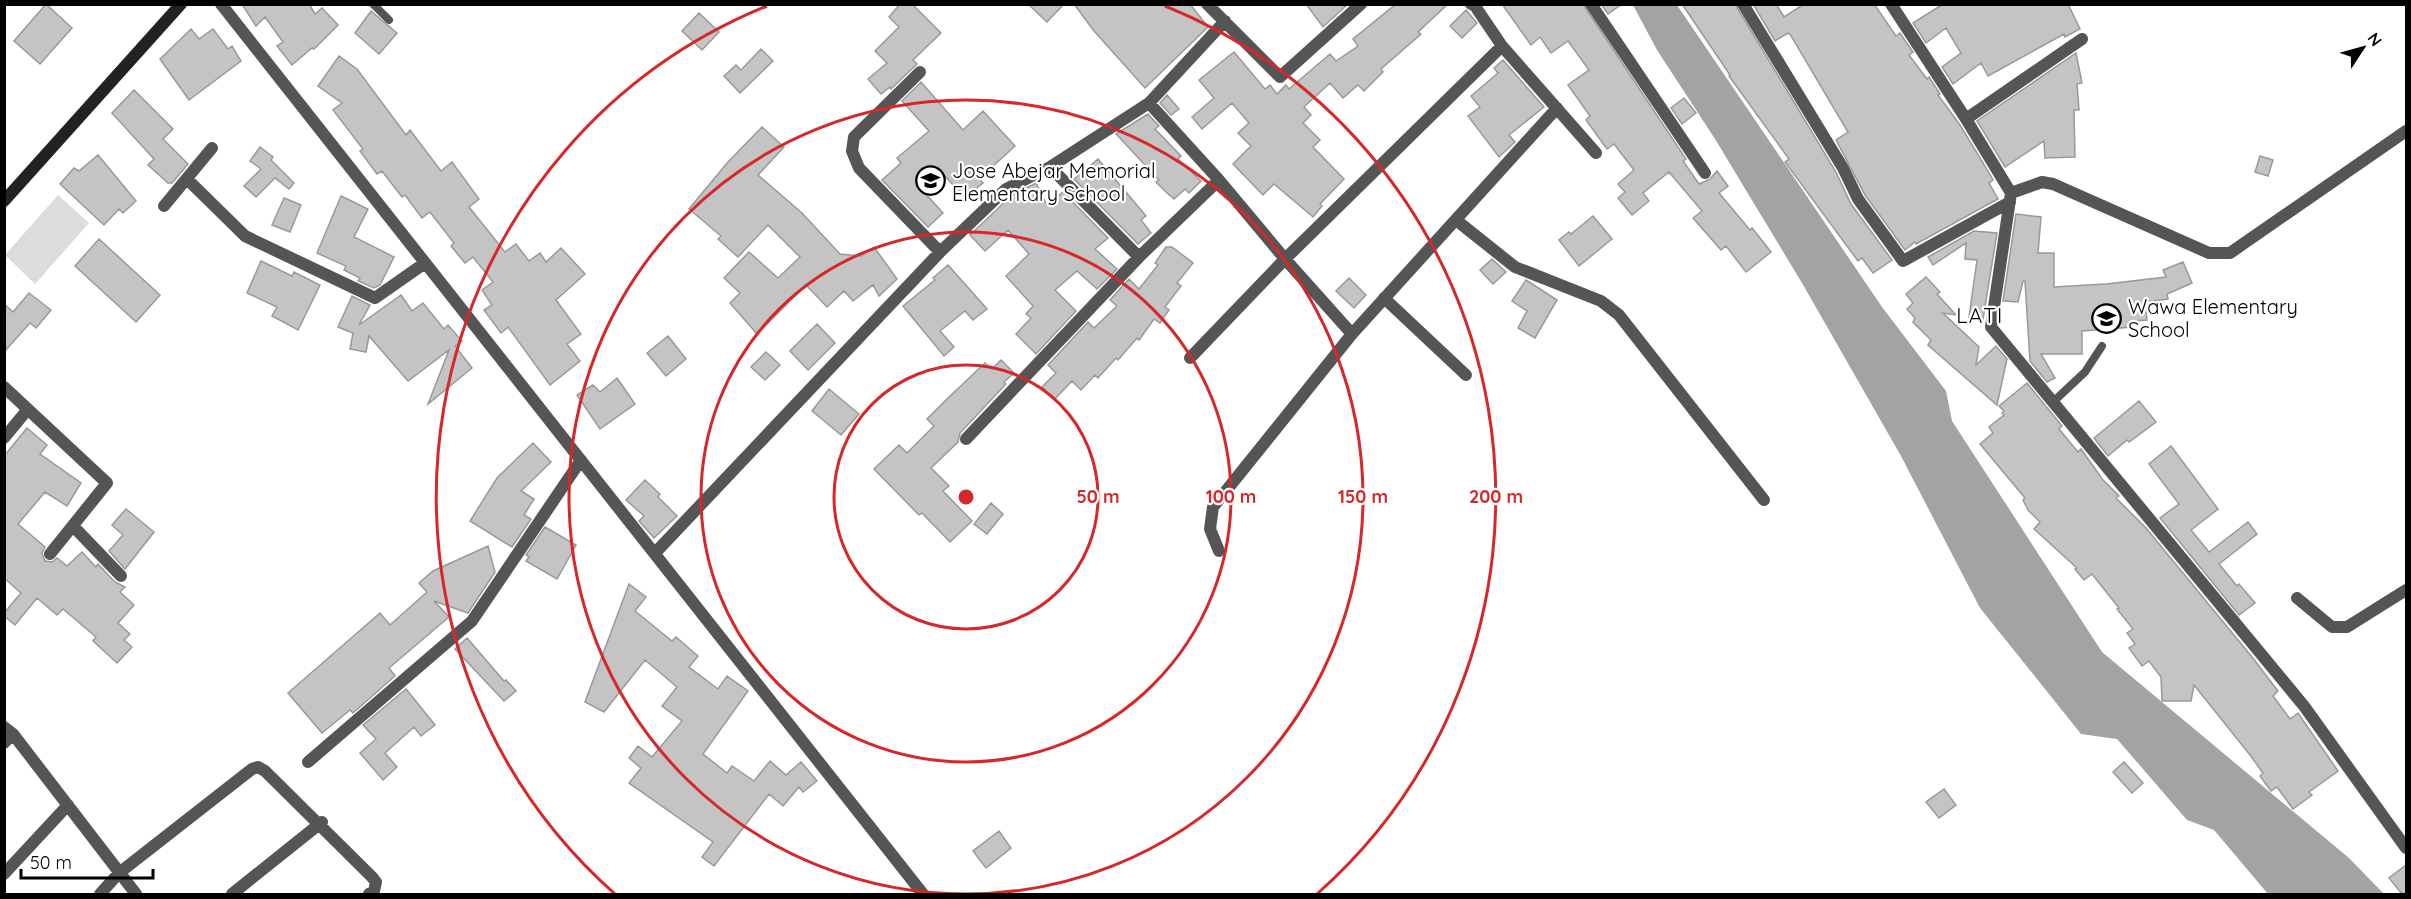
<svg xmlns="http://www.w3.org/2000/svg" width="2411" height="899" font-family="Quicksand,sans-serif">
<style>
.green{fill:#dcdcdc}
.water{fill:#a3a3a3}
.building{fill:#c4c4c4;stroke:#999;stroke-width:1.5}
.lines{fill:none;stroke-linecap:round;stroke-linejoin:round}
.lane{stroke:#555;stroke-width:8}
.street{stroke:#555;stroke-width:12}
.secondary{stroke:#222;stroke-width:12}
.ring{fill:none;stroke:#d62828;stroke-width:3}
.labels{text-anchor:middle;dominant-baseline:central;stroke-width:4.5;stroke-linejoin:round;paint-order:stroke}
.poi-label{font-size:20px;fill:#000;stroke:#fff;text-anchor:start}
.neighbourhood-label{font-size:21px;letter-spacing:1.5px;fill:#000;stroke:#fff}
.centre{fill:#d62828;stroke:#fff;stroke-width:3}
.ring-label{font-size:18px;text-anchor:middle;font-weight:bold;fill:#d62828;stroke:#fff;stroke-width:4.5;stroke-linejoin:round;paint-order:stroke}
</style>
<rect width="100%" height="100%" fill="#fff"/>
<path class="green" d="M58 195 89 223 35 284 5 255Z"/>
<path class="water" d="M1633 5H1677L1882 307 1946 391 1952 421 2102 652 2349 858 2384 894H2268L2214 830 2187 820 2117 739 2081 734 1980 608 1901 456 1802 283 1715 139 1657 50Z"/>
<path class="building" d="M46 4 72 28 40 64 14 41Z
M242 4H309L315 14 322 8 338 25 314 49 312 48 292 65 277 46 283 42 265 17 256 26Z
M900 4H912L941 33 913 60 917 64 891 89 890 87 881 94 868 79 887 63 875 51 899 27 889 17Z
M1028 4H1064L1047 22Z
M1074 4H1190L1208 27 1145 88 1094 31Z
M1306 4H1348L1323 27Z
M1396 4H1448L1418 32 1421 34 1381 69 1383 72 1364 91 1358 85 1343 98 1330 83 1304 107 1311 115 1303 123 1320 140 1313 147 1344 179 1320 204 1322 206 1313 217 1274 184 1263 195 1233 164 1251 146 1238 133 1249 123 1232 103 1202 129 1192 117 1214 98 1199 80 1234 52 1265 89 1270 85 1277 94 1286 85 1289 89 1330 54 1336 61 1358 46 1353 39Z
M1502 4H1583L1686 159 1683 161 1699 184 1710 179 1717 171 1728 186 1719 193 1750 230 1752 228 1771 252 1746 272 1726 246 1721 250 1693 218 1702 211 1669 172 1643 193 1649 201 1632 215 1618 198 1625 192 1618 184 1634 170 1614 144 1607 149 1586 120 1590 116 1568 85 1589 70 1568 41 1551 53 1540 37 1531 45Z
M1601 4H1622L1608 14Z
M1682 4H1735L1836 172 1851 204 1892 260 1873 273 1862 258 1858 261 1785 162 1789 159 1729 76 1730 75Z
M1753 4H1776L1784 17 1804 4H1874L1896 36 1900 33 1913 52 1909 55 1927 79 1929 77 1940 94 1938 95 1960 125 1991 176 1993 180 1989 183 1998 199 1916 244 1915 242 1905 250 1865 195 1836 140 1848 132 1790 34 1788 33 1775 41Z
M1943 4H2068L2080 29 2065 37 2064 34 1988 76 1981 63 1953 84 1942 67 1961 53 1946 28 1926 43 1913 23Z
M1466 10 1477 23 1462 38 1450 26Z
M371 11 397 33 379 54 355 33Z
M699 13 719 32 702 50 682 31Z
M191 29 199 39 213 29 228 49 232 46 241 61 189 100 160 59Z
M761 49 773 61 740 93 724 76 736 65 741 70Z
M2076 53 2082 83 2077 84 2079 110H2074L2075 157 2045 158 2044 141 2005 167 1977 121Z
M339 56 357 69 406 135 410 130 441 171 452 162 479 199 469 207 505 252 516 244 529 261 540 253 546 262 561 248 585 274 556 300 581 334 567 344 580 361 550 385 508 327 501 333 484 310 492 305 482 290 493 282 473 257 465 263 451 246 454 243 430 212 422 218 405 195 402 197 382 171 377 174 360 151 363 149 333 110 342 103 318 86Z
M1503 60 1544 107 1509 135 1515 142 1499 157 1468 116 1480 107 1471 96 1498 73 1494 68Z
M921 82 963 130 983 111 1015 146 979 179 983 183 965 198 944 175 924 192 943 213 928 227 882 180 901 163 897 158 929 131 902 101Z
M134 90 173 129 163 139 188 164 172 183H168L148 165 154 159 112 113Z
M1167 95 1179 109 1171 115 1160 103Z
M1684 98 1696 113 1682 124 1671 108Z
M1148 114 1159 126 1155 129 1181 156 1178 159 1201 181 1189 193 1185 189 1174 199 1166 192 1156 182 1159 180 1116 134Z
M762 127 784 147 758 175 802 213 840 254 861 256 874 247 897 279 879 296 873 285 853 301 844 291 827 307 806 285 757 334 730 303 740 293 724 278 749 252 778 278 800 257 768 225 738 257 718 239 721 236 689 209 728 162Z
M260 147 273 157 271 160 294 183 289 189 275 178 256 197 244 186 261 169 250 161Z
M98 155 136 201 123 213 119 209 104 225 60 184 74 168 79 171Z
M2260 156 2273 160 2268 176 2255 172Z
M1098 159 1146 216 1141 220 1151 233 1138 244 1074 179Z
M1036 183 1047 205 1063 192 1108 238 1095 249 1117 269 1097 289 1077 271 1055 290 1076 311 1036 354 1016 334 1031 318 1026 314 1033 306 1006 276 1029 254 1008 230 985 251 970 235 1011 196Z
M341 196 368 209 354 237 394 257 380 285 374 288 358 281 360 278 344 270 346 266 317 253Z
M284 198 301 205 290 232 272 225Z
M2016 214 2041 217 2038 253H2054V287L2106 284 2166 277 2163 270 2183 262 2192 283 2167 294 2168 299 2145 302 2147 320 2133 321V327L2082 331V354H2041L2055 378 2047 382 2030 361 2025 281H2023L2018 302 2003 301Z
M1593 216 1612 239 1579 266 1559 240 1569 232 1571 234Z
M1974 231 1997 233 1983 319 1969 317 1977 260 1965 259 1966 243 1933 265 1928 257Z
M99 239 160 295 136 322 75 266Z
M1166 247H1172L1193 263 1177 283 1181 286 1165 307 1169 310 1160 323 1154 319 1139 340 1137 338 1118 360 1116 358 1098 378 1095 375 1081 390 1072 381 1055 399 1042 387 1056 373 1048 365 1088 322 1094 328 1117 306 1110 300 1129 279 1139 289 1158 265 1155 263Z
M1492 259 1506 272 1493 284 1480 270Z
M261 261 292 276 294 272 320 285 298 330 272 316 277 307 247 293Z
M948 265 987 309 973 320 965 311 940 331 954 347 944 356 903 306 935 280 933 278Z
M1926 277 1940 292 1937 294 1956 315 1943 313 1979 347 1976 365 1996 346 2007 359 1997 405 1928 345 1931 340 1913 322 1915 318 1907 309 1913 303 1906 294Z
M1349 278 1366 295 1354 308 1336 291Z
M1526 280 1557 300 1535 338 1518 328 1527 311 1512 301Z
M29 293 51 310 36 328 30 323 4 352V304L13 312Z
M401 295 412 311 423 303 444 329 448 325 462 341 455 346 472 368 428 404 449 350 408 381 369 336 366 352 350 349 353 333 338 327 352 296 370 305 359 325Z
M817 324 835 343 808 370 790 351Z
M668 336 686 359 666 376 647 353Z
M766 352 780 365 765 380 751 367Z
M1001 360 1014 373 1004 382 1006 384 960 433 958 442 931 468 949 486 943 491 972 521 950 542 922 513 919 515 874 469 899 445 907 453 934 426 927 419 947 399 985 363 992 369Z
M617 378 635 404 600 429 577 395 593 385 600 392Z
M2027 383 2062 426 2059 429 2078 452 2081 449 2103 480 2119 496 2116 498 2146 528 2252 657 2278 691 2273 696 2290 719 2298 713 2338 771 2309 792 2312 795 2293 809 2277 787 2271 791 2260 776 2263 773 2250 755 2194 685 2191 701H2162L2161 677 2149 661 2142 666 2129 648 2135 644 2127 633 2133 629 2117 609 2119 608 2092 574 2084 580 2075 569 2077 568 2034 529 2040 522 2028 510 2023 500 2025 498 1980 444 1993 433 1989 427 2004 415 2002 413 2004 411 1999 406Z
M829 389 859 414 841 435 812 411Z
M2139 401 2156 422 2129 442 2127 440 2108 456 2094 438Z
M27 428 47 445 40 454 81 483 67 506 45 492 18 524 45 547 42 553 45 561 52 562 57 558 67 566 82 552 96 567 98 564 115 582 125 587 120 592 134 605 118 623 130 634 124 640 132 647 117 663 93 641 96 637 63 609 57 615 37 598 15 625 4 616V613L21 593 4 578V456Z
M533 443 551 462 521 491 534 499 524 515 531 519 512 547 470 521 497 478Z
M2171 446 2218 509 2191 530 2209 552 2248 522 2257 534 2219 564 2237 586 2239 584 2255 603 2239 615 2160 518 2179 504 2149 464Z
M645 480 660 494 658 497 677 516 654 538 639 521 644 516 626 500Z
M991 503 1003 514 987 534 974 524Z
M126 509 154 532 125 569 109 551 123 535 112 525Z
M545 527 576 545 557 579 526 561 529 557 526 555Z
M488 546 495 572 468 613 434 601 449 617 389 668 395 676 353 713 350 710 322 733 288 693 380 613 390 625 427 592 419 583 433 571Z
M629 584 646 597 635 611 672 641 676 637 698 656 689 667 718 689 727 676 748 691 703 754 727 773 732 766 754 781 770 761 786 775 801 762 817 781 803 792 799 787 783 806 769 794 714 866 702 857 713 842 629 783 641 768 629 758 638 746 652 757 682 721 662 706 677 687 645 660 604 712 585 702Z
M467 638 504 681 506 680 516 691 504 701 455 649Z
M406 689 435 725 421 736 414 727 385 753 397 767 383 780 360 753 376 739 363 725Z
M2124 762 2143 783 2132 793 2113 772Z
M1944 789 1956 805 1939 818 1926 802Z
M999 831 1011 848 986 868 973 851Z
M2406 865V894H2402L2389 878Z"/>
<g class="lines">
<path class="lane" d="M373 4 389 20
M2053 402 2085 372 2102 346"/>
<path class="street" d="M221 4 923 894
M1207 4 1280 77 1361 4
M1471 4 1475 6 1502 46
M1591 4 1705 173
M1743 4 1843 168 1858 199 1903 261 2010 202
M1891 4 1966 119 2011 193 1991 327 2304 706 2406 848
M920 72 854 137 852 151 859 168 940 252
M1966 119 2082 39
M1050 167 1139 257
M187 179 245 236 375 298 425 263
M1219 180 1285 259 1502 46 1596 153
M2011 193 2042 182 2053 184 2209 253H2230L2406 131
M164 206 212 148
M1456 220 1515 267 1601 301 1619 315 1764 500
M1384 298 1466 375
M1190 358 1285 259 1352 334
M4 387 107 483 50 554
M4 438 28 409
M966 439 1139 257 1219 180 1149 103
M73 526 121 576
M1219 551 1210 529 1213 507 1352 334 1557 108
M655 553 940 252 1006 189 1050 167 1149 103 1225 21
M2297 598 2332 627H2347L2406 590
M4 727 13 734 136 894
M4 743 13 734
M308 762 472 621 581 460
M4 874 68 805
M100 894 119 873 252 769 258 767 265 771 372 877 376 882 374 891 369 894
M232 894 322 822"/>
<path class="secondary" d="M4 201 181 4"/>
</g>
<g class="ring">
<circle cx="966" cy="497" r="132"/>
<circle cx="966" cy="497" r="265"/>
<circle cx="966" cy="497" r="397"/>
<path d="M615 894A530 530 0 0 1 767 6M1165 6A530 530 0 0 1 1317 894"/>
</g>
<defs>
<symbol id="school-ring" viewBox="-11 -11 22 22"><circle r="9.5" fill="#fff" stroke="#000" stroke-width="1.5"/><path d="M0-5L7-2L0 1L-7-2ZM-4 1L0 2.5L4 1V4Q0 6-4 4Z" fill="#000"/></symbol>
</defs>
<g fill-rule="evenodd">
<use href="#school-ring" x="914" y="164" width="33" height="33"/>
<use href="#school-ring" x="2090" y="302" width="33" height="33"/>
</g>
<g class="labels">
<g class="poi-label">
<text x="952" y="170">Jose Abejar Memorial<tspan x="952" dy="23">Elementary School</tspan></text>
<text x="2128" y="306">Wawa Elementary<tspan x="2128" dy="23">School</tspan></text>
</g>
<g class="neighbourhood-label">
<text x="1980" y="315">LATI</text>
</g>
</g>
<circle cx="966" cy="497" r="9" class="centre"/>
<g class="ring-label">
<text x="1098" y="503">50 m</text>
<text x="1231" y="503">100 m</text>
<text x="1363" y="503">150 m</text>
<text x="1496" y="503">200 m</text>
</g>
<rect width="2411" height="899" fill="none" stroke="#000000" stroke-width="12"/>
<g transform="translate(2363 48) rotate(54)" stroke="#ffffff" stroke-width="4.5" paint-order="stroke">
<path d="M0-4.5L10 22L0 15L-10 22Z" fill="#000000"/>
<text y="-9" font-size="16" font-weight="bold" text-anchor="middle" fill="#000000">N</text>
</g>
<path d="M21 869v9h132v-9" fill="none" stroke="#000000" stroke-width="3"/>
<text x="30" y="869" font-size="18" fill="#000000" stroke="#ffffff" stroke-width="4.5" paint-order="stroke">50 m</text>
</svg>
